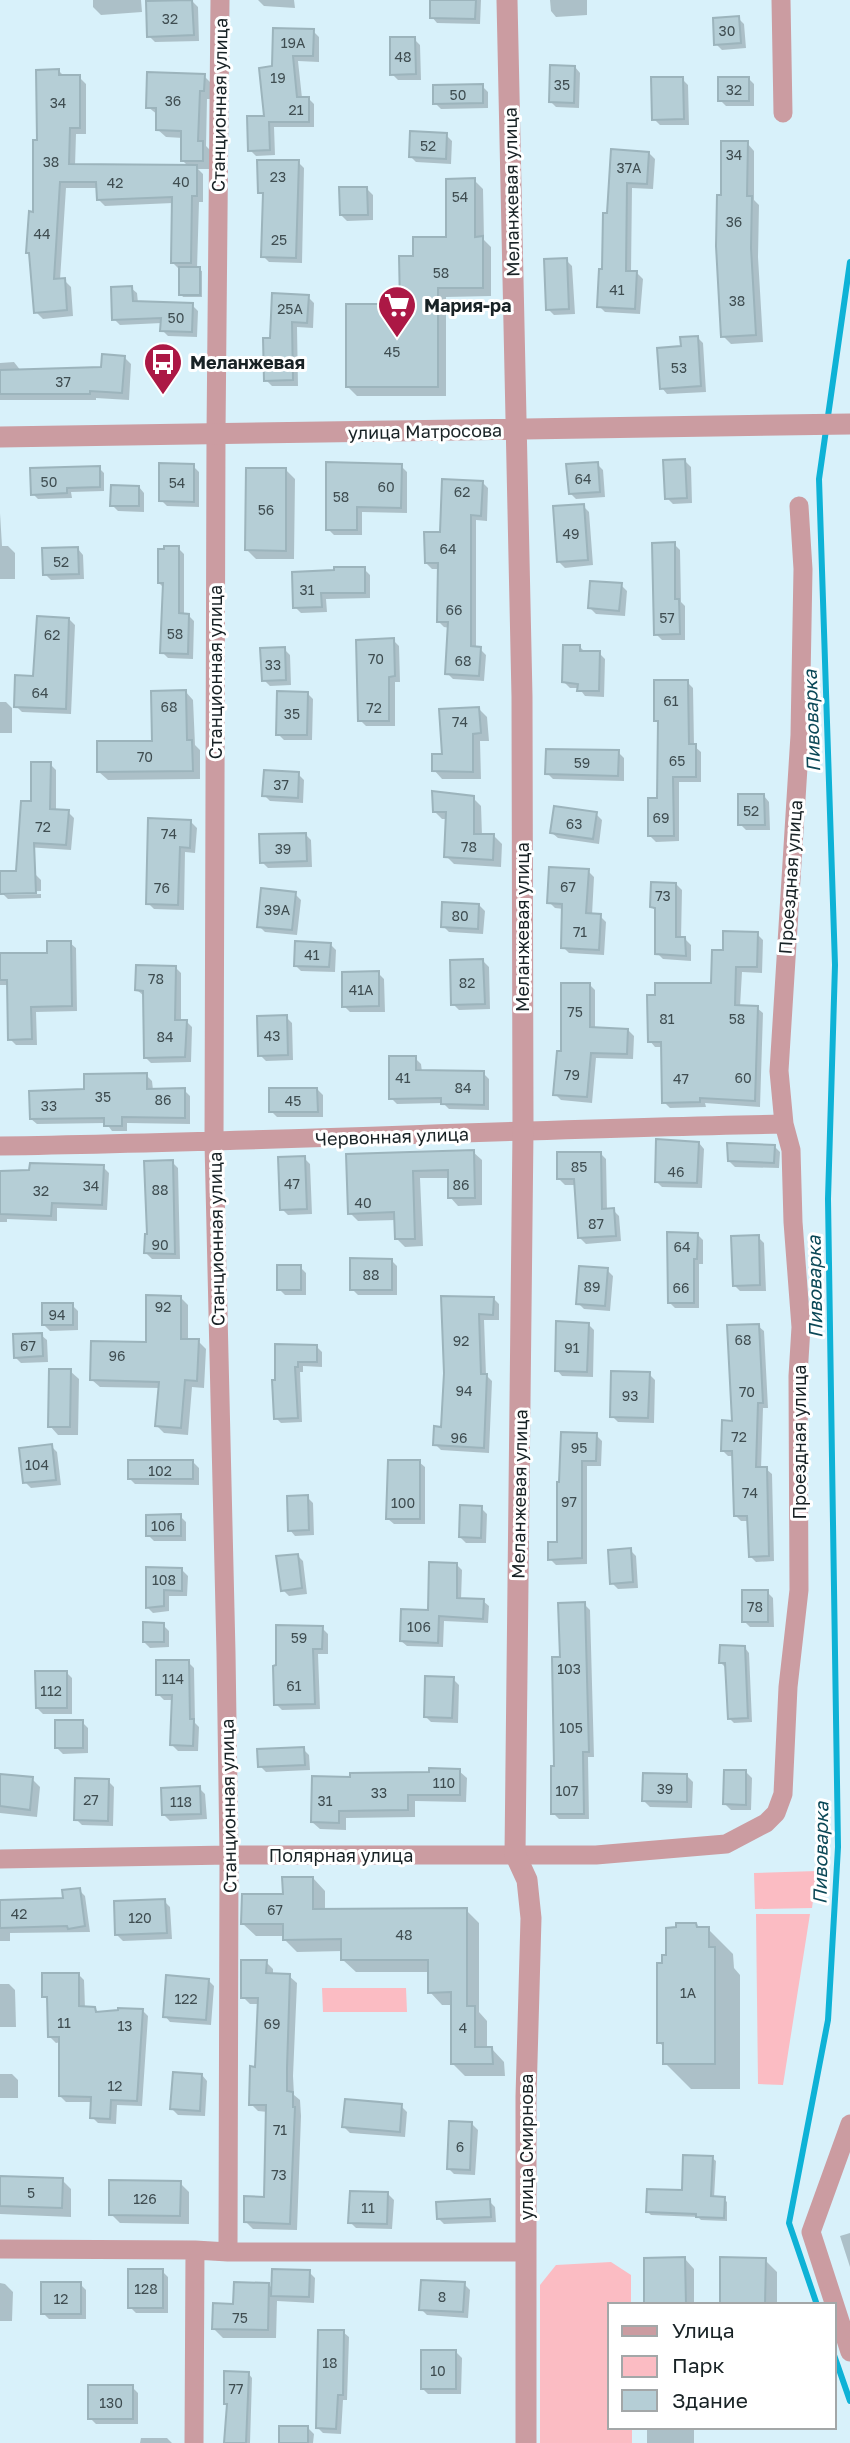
<svg xmlns="http://www.w3.org/2000/svg" width="850" height="2443" font-family="'Golos Text',sans-serif">
<style>
.green{fill:#fbbcc3}
.shadow{fill:#0003}
.lines{fill:none;stroke-linecap:round;stroke-linejoin:round}
.stream{stroke:#0eb2d6;stroke-width:6}
.building{fill:#b5ced6;stroke:#9cb4bc;stroke-width:2}
.minor{stroke:#cb9ca1;stroke-width:19}
.tertiary{stroke:#cb9ca1;stroke-width:21}
.labels{text-anchor:middle;dominant-baseline:central;stroke-width:6;stroke-linejoin:round;paint-order:stroke}
.number-label{font-size:14px;fill:#3f4d51}
.street-label{font-size:18px;fill:#182225;stroke:#fff}
.poi-label{font-size:18px;font-weight:bold;fill:#182225;stroke:#fff;text-anchor:start}
.water-label{font-size:19px;font-style:italic;fill:#0b4857;stroke:#fff}
</style>
<rect width="100%" height="100%" fill="#d8f1fa"/>
<path class="green" d="M817 1871 812 1908 755 1909 754 1873Z
M756 1914H810L783 2085 758 2084Z
M322 1988H406L407 2012H323Z
M611 2262 631 2275V2305H610V2427H632V2443H540V2285L556 2265Z"/>
<path class="shadow" d="M93 0H141L142 12 101 15 93 7Z
M258 0H294L295 8 264 6Z
M432 0H481L480 24 437 23 432 17Z
M550 0H587V15L556 17 551 11Z
M192 1 198 7 199 41 155 42 149 36Z
M738 18 744 24 746 48 722 50 716 44Z
M313 31 319 37V62L298 61 302 98H308L314 104V127H274L275 155 256 156 250 150 266 117 274 68Z
M414 39 420 45 421 80H398L392 74Z
M575 67 580 73 579 108 556 107 550 101Z
M59 71 65 77H79L86 84V134H76L75 166 189 167 183 161V138L166 137 157 129 158 115 148 107 204 76 212 84V99H207L206 146 211 151V169H198L203 174V202H199L197 269 202 271V297H183L181 294 179 269 172 262 173 203 105 206 98 199V188H66L60 280H64L71 287 73 316 43 319 36 312 31 255 28 252 35 214 38 142Z
M748 78 754 84V106H726L720 100Z
M682 79 688 85 689 125H660L654 119Z
M482 86 488 92V108L441 109 435 103Z
M446 135 452 141 451 164 416 162 410 156Z
M747 143 754 151V200L759 205 758 257 763 342 731 344 723 336V197Z
M613 151 649 153 655 159 653 189 632 188 631 273H637L643 279 640 314 605 312 599 306 604 271Z
M298 162 304 168 302 263 269 262 263 256 265 197 260 192Z
M474 180 483 189 484 240 491 247V296L446 297V396H357L348 387 401 305 414 258 448 238Z
M367 189 373 195V220L347 221 341 215Z
M566 260 572 266 575 314 554 315 548 309Z
M131 288 137 293 138 303 192 305 198 311 197 337 168 336 162 330V323L120 325 114 319Z
M308 297 314 303 313 328 297 327 298 386H272L266 380 272 340Z
M697 337 703 343 706 392 667 394 662 388 683 348Z
M124 357 131 364 129 400 96 398V400H0V363L14 362 21 371 103 368Z
M685 461 691 467 692 503 673 504 667 498Z
M597 464 603 470 605 497 576 499 570 493Z
M193 466 199 472V507L167 506 161 500Z
M401 466 407 472V513L362 512V535H334L328 529Z
M99 468 104 473V491L71 492 72 498 38 499 33 494Z
M286 470 295 479 294 559H256L247 550Z
M482 482 488 488 487 521 476 520V648L480 649 486 655 484 681 453 679 447 673 450 628 444 627 439 622 440 569H432L426 563 442 534Z
M139 487 144 493V512L118 511 112 505Z
M583 506 589 512 593 565 565 568 559 562Z
M0 513 2 546H8L15 553V579H0Z
M674 544 680 550 681 602 685 606V640H662L656 634Z
M178 548 184 554V615H188L194 621 193 659 168 658 162 652 164 588 159 583Z
M78 549 83 555 84 579 51 580 45 574Z
M364 569 370 575V598L326 599 327 612 301 613 295 607Z
M621 585 627 591 625 616 596 614 590 608Z
M69 619 75 625 71 714 22 712 16 706Z
M393 640 399 646 400 682H395V726H366L360 720Z
M580 647 586 653H599L605 659 604 697 585 696 579 688H570L564 682Z
M284 649 290 655 291 685 270 686 264 680Z
M687 682 693 688 694 746 701 752V782H679V841L656 842 650 836 659 799V723L656 720Z
M185 691 193 700 195 745 200 750V779L108 780 99 772 154 743Z
M307 693 313 699 312 740H284L278 734Z
M0 702H6L12 708V733H0Z
M479 709 487 717 489 741H480L481 779H442L434 770Z
M618 752 624 758V781L553 779 547 773Z
M50 764 56 770V811L68 812 74 818 71 850 26 847 33 809Z
M298 774 304 780 303 803 270 801 264 795Z
M764 796 769 802 770 830H746L740 824Z
M473 798 481 806 482 836H494L502 844 501 867 454 864 446 856 448 819H442L434 811Z
M596 814 602 820 599 844 558 838 552 833Z
M191 822 197 828 195 853 185 852 184 910 154 909 148 903Z
M305 834 311 840 312 867 268 868 262 862Z
M588 871 594 877 592 915 600 916 606 922 604 955 569 953 563 947 564 909 555 908 549 902Z
M35 874 41 880V891L5 892V895L41 894V898L8 899 2 893Z
M676 884 682 890 681 939H685L691 945V961L663 959 657 953V912L652 907Z
M295 894 301 900 297 935 265 932 259 926Z
M479 905 485 911 483 934 449 932 443 926Z
M757 934 763 940 762 973 742 972 740 1007 757 1008 763 1013 760 1107 705 1103 706 1107 670 1108 664 1102 663 1047H655L650 1041 712 985 724 952Z
M70 943 76 948 77 1011 36 1012 37 1045H16L10 1039 9 985H0V955H49Z
M330 944 336 950 335 972 301 971 295 965Z
M483 961 489 967 490 1009 459 1010 453 1004Z
M175 967 181 973V1021H186L192 1027 191 1062 151 1063 145 1057 144 996 137 990Z
M378 973 384 979 385 1012H350L344 1006Z
M589 984 595 990V1029L628 1030 634 1036 633 1059 596 1058 592 1103 561 1100 555 1094 563 1053Z
M286 1017 292 1023 293 1060 266 1061 260 1055Z
M415 1058 421 1064 422 1072 483 1073 489 1079V1110L449 1109 443 1103 397 1104 391 1098Z
M146 1075 152 1081 153 1090H184L190 1096V1124L127 1123V1131H112L106 1123 37 1124 31 1119 86 1091Z
M317 1089 323 1095V1117H277L271 1111Z
M699 1143 704 1149 702 1188 662 1187 656 1181Z
M774 1146 780 1152 779 1168 735 1167 729 1161Z
M473 1152 482 1160V1205L458 1206 450 1197V1178H420L423 1246 405 1247 397 1239 396 1220 358 1221 350 1213 348 1155Z
M600 1153 606 1159 607 1210H613L619 1216 621 1241 586 1244 580 1238 577 1185H565L559 1179Z
M304 1158 310 1164 312 1214 288 1215 282 1209Z
M172 1162 178 1168 180 1259H152L146 1253Z
M103 1167 109 1173 107 1210 57 1208V1221L7 1219V1222H0V1172Z
M697 1234 703 1240V1264H699V1308H675L669 1302Z
M758 1237 764 1243 766 1291H740L734 1285Z
M391 1260 397 1266V1295H358L352 1289Z
M300 1267 306 1273V1295H285L279 1289Z
M607 1270 613 1276 610 1311 584 1309 578 1303Z
M180 1297 188 1305V1341H198L206 1349 204 1388 192 1387 188 1435 164 1433 156 1425 160 1388 100 1387 92 1380 148 1344Z
M442 1298H493L499 1304V1320H484L486 1375 492 1381 489 1453 441 1450 435 1444 443 1429 446 1373Z
M72 1305 78 1311V1330L50 1331 44 1325Z
M588 1324 594 1330 593 1377 562 1376 557 1370Z
M758 1326 764 1331 768 1408H763L761 1469H766L772 1474 774 1561 756 1562 750 1556 749 1521H741L735 1515 734 1456H728L722 1450 734 1422Z
M41 1335 47 1340 48 1362 21 1363 15 1357Z
M277 1346 317 1347 322 1352V1367L303 1366V1372H300L302 1422 281 1423 276 1418Z
M70 1371 79 1379 78 1435H58L50 1426Z
M649 1374 655 1380 654 1423 618 1422 612 1416Z
M596 1435 602 1441 601 1466H587V1564L556 1565 550 1559 558 1543 559 1484Z
M51 1446 57 1452 61 1485 31 1488 25 1482Z
M193 1462 199 1468V1485L135 1484 129 1478Z
M419 1462 425 1467V1524H394L388 1519Z
M307 1497 313 1503 314 1535 295 1536 290 1530Z
M481 1508 487 1514 486 1543H466L460 1537Z
M180 1516 186 1522V1541H154L148 1535Z
M630 1550 636 1556 638 1588 618 1589 612 1583Z
M297 1555 303 1561 307 1594 289 1596 283 1590Z
M456 1564 462 1570 461 1600 483 1601 489 1606 488 1623 444 1621 443 1647 407 1646 401 1641 430 1612Z
M182 1570 188 1576 187 1596H169V1611L153 1613 147 1607Z
M767 1592 773 1598 774 1627H750L744 1621Z
M584 1604 590 1610 594 1757H588L589 1819H559L553 1813 561 1659Z
M163 1625 169 1631V1647L150 1648 144 1642Z
M322 1628 328 1634V1654H318L320 1709 282 1710 276 1704Z
M745 1648 749 1653 752 1722 734 1723 729 1718 725 1667 721 1663Z
M188 1662 194 1668 195 1723 199 1727 198 1751H178L172 1745 174 1700H164L158 1694Z
M66 1672 72 1678V1714H43L37 1708Z
M453 1679 459 1685 458 1723 431 1722 425 1716Z
M82 1722 88 1728V1753L63 1754 57 1748Z
M303 1749 309 1755 310 1770 266 1772 260 1766Z
M459 1771 467 1778 466 1802 415 1801V1817L346 1818V1830L320 1829 312 1822 351 1779Z
M746 1772 752 1778 751 1810H731L725 1804Z
M0 1775 32 1779 40 1787 37 1817 0 1813Z
M687 1776 693 1782 692 1808 650 1807 644 1801Z
M108 1781 114 1787 113 1826 82 1825 76 1819Z
M199 1788 205 1794 207 1819 170 1821 164 1815Z
M313 1878 325 1891V1911L466 1910 479 1923V2012L487 2021V2049H492L504 2062 505 2076H465L452 2063 453 2005H442L430 1992V1972H356L343 1960V1951L297 1952 284 1939V1936H256L243 1924Z
M79 1890 85 1896 90 1932 10 1933V1941H0V1901L65 1900Z
M164 1901 170 1907 172 1939 123 1941 117 1935Z
M696 1924 700 1929H708L733 1954 734 1968 740 1975V2089H691L665 2063V2048L659 2042 668 1956Z
M266 1962 273 1969V1975L289 1976 297 1983 293 2076 294 2095 300 2100 301 2116 297 2230 253 2229 246 2222 266 2198 268 2112 258 2111 251 2104 257 2068 259 2004H250L243 1997Z
M78 1974 84 1980 85 2008 95 2009 100 2014 142 2010 148 2016 142 2106 117 2105 116 2124 98 2123 92 2117 93 2102H66L60 2096 61 2042 56 2043 50 2037 49 2002 44 1996Z
M208 1980 214 1986 211 2025 170 2022 165 2016Z
M0 1984H9L15 1990 16 2027H0Z
M0 2074H12L18 2080V2098H0Z
M202 2075 207 2081 205 2116 178 2115 172 2109Z
M401 2106 407 2112 405 2137 350 2133 344 2127Z
M472 2124 478 2130 475 2175 454 2174 448 2168Z
M712 2158 716 2161 714 2198 724 2199 727 2202V2221L701 2220 698 2217 651 2215 648 2212 684 2192Z
M0 2178 62 2180 71 2189V2217L0 2214Z
M180 2183 189 2192V2224L120 2223 111 2214Z
M388 2194 394 2200 392 2229 356 2228 350 2222Z
M489 2201 495 2207 496 2222 444 2224 438 2218Z
M850 2233V2267L840 2236Z
M685 2259 694 2269V2305H646Z
M765 2260 777 2272V2305H721Z
M162 2271 168 2277V2313H136L130 2307Z
M309 2272 315 2278 314 2303 277 2301 276 2338H223L214 2329 235 2306 268 2284 273 2289Z
M0 2283 5 2284 13 2292 12 2321H0Z
M80 2284 86 2290V2319H49L43 2313Z
M464 2284 470 2290 468 2318 427 2315 421 2309Z
M343 2332 349 2337 347 2400H343L341 2434 323 2433 318 2428Z
M456 2352 462 2358 461 2394H428L422 2388Z
M248 2373 252 2378 250 2443H226L229 2407 225 2403Z
M132 2387 138 2393V2424H96L90 2418Z
M647 2427H694V2443H647Z
M730 2427H774V2429L731 2428Z
M308 2428 314 2434 313 2443H281Z
M141 2438H167L172 2443H140Z"/>
<g class="lines">
<path class="stream" d="M817 2305 789 2223 828 2020 838 1847 828 1199 835 965 819 479 850 262
M834 2355 850 2401"/>
</g>
<path class="building" d="M192 0 194 35 147 37 146 1Z
M430 0H476L475 19 430 18Z
M739 16 741 43 714 45 713 18Z
M273 28 314 29 313 56H293L297 97H309V122H269L270 150 248 151 247 116H264L259 68 272 66Z
M390 37H415L416 74 390 75Z
M550 65 575 66 574 103 549 102Z
M59 69V75H80V128H70L69 164 197 165V196H192L191 263H171L172 197 97 200 96 182H60L54 279 65 278 67 310 34 313 29 253H26L29 211 33 212V140H37L36 70Z
M147 72 205 74 204 91H200L198 141H203V161H181V131L156 130V108H146Z
M651 77H683L684 119 652 120Z
M718 77H749V101H718Z
M483 84V103L433 104V85Z
M410 131 447 133 446 159 409 157Z
M721 141H748L747 196H752L751 248 756 335 721 337 716 246 717 195H721Z
M611 149 649 152 647 184 627 183 626 271H637L635 309 597 307 599 269H602L603 213H607Z
M257 160H299L296 258 261 257 263 193H258Z
M475 178V237L483 236V288H438V387H346V304H400L399 256H413V237H446V179Z
M339 187H367L368 215H340Z
M567 258 569 309 546 310 544 259Z
M179 267H200V295H179Z
M132 286 133 301 193 303 192 332 160 331 161 318 112 320 111 287Z
M272 293 309 295 307 323 292 322 293 380 264 381 263 338H270Z
M698 336 701 386 660 389 657 348 681 346 680 337Z
M102 354 125 356 122 393 90 391V394H0V370L101 367Z
M685 459 687 498 665 499 663 460Z
M326 462 402 464 401 508 357 507V530H326Z
M598 462 600 492 569 494 566 464Z
M159 463 194 464V502L159 501Z
M100 466V487L67 488V493L31 495 30 468Z
M246 468H286V551L245 550Z
M442 479 483 481 481 516 471 515V646L481 647 479 676 445 674 448 622H437L438 563H425L424 532H440Z
M111 485 139 486V506H110Z
M584 504 588 560 557 562 553 506Z
M675 542V599H679L680 634 654 635 652 543Z
M164 546H179V613L189 614 188 654 160 653 163 583H158V549H164Z
M78 547 79 574 43 575 42 548Z
M334 567H365V593H321L322 607 293 608 292 572 334 570Z
M590 581 622 583 619 611 588 608Z
M37 616 69 618 66 709 14 707 15 675 33 676Z
M394 638 395 676 389 677V721H358L356 640Z
M563 645H580V651H600L599 691H577L578 684 562 682Z
M285 647 286 680 262 681 260 648Z
M654 680H688L689 744H696V777H673L674 836H648V798H657L658 721H654Z
M186 690 187 740H192L193 771 97 772V741H152L151 691Z
M277 691 308 692 307 735H276Z
M479 707 481 733 473 734V772L432 771V754H442L439 709Z
M546 749 619 750 618 776 545 774Z
M31 762H51L50 809 69 810 66 845 34 843 36 893 0 894V871H16L21 801H31Z
M264 770 299 772 298 798 262 796Z
M432 791 474 796V834H494L493 860 444 857 446 812H433Z
M738 794H764L765 825H738Z
M554 806 597 812 593 839 550 833Z
M148 818 191 820 190 848 180 847 178 905 146 904Z
M306 833 307 861 260 863 259 834Z
M549 867 589 869 586 913 601 914 599 950 561 948 562 904 547 903Z
M651 882 676 883V937H685L686 956 655 954V908L650 907Z
M261 888 296 892 292 930 257 927Z
M442 902 479 904 478 929 441 927Z
M723 931 758 932 757 967H736L735 1005 758 1006 755 1101 700 1098V1102L662 1103 661 1042H648L647 995H655V983H711L712 950H723Z
M47 941H71L72 1006 31 1007 32 1039 8 1040 7 980H0V953H47Z
M295 941 331 943 329 967 294 966Z
M483 959 485 1004 451 1005 450 960Z
M136 965 176 966 175 1020H187L185 1057 144 1058 143 991 135 990Z
M379 971V1006L342 1007V972Z
M561 983H590V1027L628 1029 627 1054 591 1053 587 1097 553 1095 557 1051H561Z
M287 1015 288 1055 258 1056 257 1016Z
M389 1056H416V1070L484 1071V1105L441 1104V1098L389 1099Z
M147 1073V1089L185 1088V1118L122 1117V1126H104V1118L30 1119 29 1091 84 1089V1074Z
M269 1088H317L318 1112H269Z
M656 1139 699 1142 697 1183 655 1182Z
M727 1143 775 1145 774 1163 728 1161Z
M474 1150 475 1198H448V1170L413 1171 415 1239H395L394 1212 348 1214 346 1154Z
M557 1152H601L602 1209 614 1208 616 1236 578 1238 574 1179H557Z
M305 1156 307 1209 280 1210 278 1157Z
M173 1160 175 1254 144 1253 145 1234H147L144 1161Z
M30 1163 104 1165 102 1205 52 1203 51 1216 0 1214V1171L29 1170Z
M667 1232 698 1233 697 1259H694V1303H668Z
M759 1235 760 1285 733 1286 731 1236Z
M350 1258 392 1259V1290H350Z
M277 1265H301V1290H277Z
M579 1266 608 1268 605 1306 576 1304Z
M146 1295 181 1296V1339H199L197 1381 185 1380 181 1428 155 1426 159 1382 90 1380 91 1341 146 1342Z
M441 1296 494 1297 493 1315 479 1314 481 1374H487L484 1448 433 1445 434 1426 441 1427 444 1373Z
M42 1303H73V1325H42Z
M556 1321 589 1323 587 1372 555 1371Z
M759 1324 763 1403H758L756 1467H767L769 1556 749 1557 747 1516H734L732 1451H721L722 1420 732 1421 727 1325Z
M42 1333 43 1356 14 1358 13 1334Z
M275 1344 317 1345V1362H298V1367H295L298 1418 274 1419 272 1380H275Z
M49 1369H71L70 1427H48Z
M611 1371 650 1372 648 1418 610 1417Z
M561 1432 597 1433 596 1461H582V1558L548 1560V1542H557V1482H559Z
M52 1444 56 1480 23 1483 19 1448Z
M128 1460H193V1479H128Z
M388 1460H420V1519H386Z
M308 1495 309 1530 288 1531 287 1496Z
M460 1505 482 1506 481 1538 459 1537Z
M181 1514V1536H146V1515Z
M631 1548 633 1582 610 1584 608 1550Z
M298 1554 302 1588 281 1591 276 1556Z
M429 1562 457 1563V1598L484 1599 483 1619 439 1616 438 1643 400 1641 401 1609 428 1610Z
M146 1567 182 1568V1591L164 1590V1606L146 1608Z
M742 1590H768V1622H742Z
M585 1602 589 1752H583L584 1814H551V1766H554L552 1657H560L558 1603Z
M143 1622 164 1623V1642H143Z
M276 1625 323 1626 322 1649H313L315 1704 274 1705 273 1666 276 1665Z
M720 1645 745 1646 748 1718 728 1719 725 1663H719Z
M156 1660H189L190 1719H194L193 1746 170 1745 172 1695H156Z
M35 1671H67V1708H36Z
M425 1676 454 1677 452 1718 424 1717Z
M55 1720H83V1748H55Z
M304 1747 305 1765 258 1767 257 1749Z
M429 1768 460 1769V1795H408V1810L339 1811V1823L311 1822 312 1776 350 1777V1773L429 1772Z
M724 1770H746V1805L723 1804Z
M643 1773 687 1774V1802L642 1801Z
M0 1774 33 1777 30 1810 0 1806Z
M75 1778 109 1779 108 1821 74 1820Z
M200 1786 201 1814 162 1815 161 1788Z
M282 1877H313V1909L467 1908V2006H475V2047H492L493 2064H451V1992L428 1993V1960H341V1939L283 1940V1924H241L242 1894H283Z
M80 1888 85 1926 68 1929 67 1926 0 1928V1900L63 1898 62 1890Z
M165 1899 167 1933 115 1935 114 1901Z
M676 1923H696L697 1927H709V1947H715V2064H663V2043H657V1963H662V1955H666V1928L676 1927Z
M241 1960H267L266 1973 290 1974 287 2068V2091L293 2092V2107H295L290 2224 244 2222V2196L264 2197 266 2105H249L250 2066 255 2067 258 1998H241Z
M42 1973H79V2006L95 2007 96 2012 118 2010V2008L143 2009 137 2101 111 2100 110 2119 90 2118 91 2097 59 2096V2037H48L47 1997H42Z
M166 1975 209 1979 206 2020 163 2017Z
M173 2072 202 2074 200 2111 170 2109Z
M345 2099 402 2104 400 2132 342 2127Z
M449 2121 472 2122 470 2170 447 2169Z
M683 2155 713 2156 711 2196 725 2197 724 2218 696 2217V2214L646 2212 647 2189 682 2190Z
M0 2176 63 2178 62 2208 0 2206Z
M109 2180 181 2181 180 2216 109 2215Z
M350 2191 388 2192 387 2224 348 2223Z
M490 2199 491 2217 437 2219 436 2202Z
M685 2257 686 2305H644V2258Z
M720 2257 766 2258 765 2305H720Z
M128 2269H163V2308H128Z
M272 2269 310 2270 309 2297 271 2296Z
M421 2280 465 2282 463 2312 419 2310Z
M41 2282H81V2314H41Z
M234 2282 269 2283 268 2330 212 2329 213 2303 233 2304Z
M318 2330H344L343 2395H338L336 2429 316 2428Z
M421 2350H456V2389H421Z
M224 2371 249 2372 246 2443H224L227 2404H224Z
M88 2385H133V2419H88Z
M279 2426H308V2443H279Z"/>
<g class="lines">
<path class="minor" d="M781 0 783 113
M0 1146C261 1142 522 1129 784 1124
M0 1859 229 1855H596L726 1844 766 1823 776 1813 783 1794 788 1687 799 1590 798 1376 801 1327 793 1222 791 1150 784 1124 779 1071 800 735 803 569 799 506
M850 2124 811 2232 850 2352
M0 2249 195 2250
M228 2252H525
M194 2443 195 2250 228 2252 229 1855 226 1653 214 1143 216 434 220 0"/>
<path class="tertiary" d="M507 0 522 697 523 1131 515 1854 527 1880 531 1918 526 2097V2443
M0 437 850 424"/>
</g>
<defs>
<symbol id="supermarket-pin" viewBox="-11 -11 22 30"><path d="M0 17L-7.5 6A9.5 9.5 0 1 1 7.5 6Z" fill="#ac1845" stroke="#fff"/><path d="M-6-5.5h2.5l.6 2H6L4.5 2H-2.5L-4.4-4H-6ZM-1.5 3.2a1.3 1.3 0 1 0 .1 0ZM3 3.2a1.3 1.3 0 1 0 .1 0Z" fill="#fff"/></symbol>
<symbol id="bus-pin" viewBox="-11 -11 22 30"><path d="M0 17L-7.5 6A9.5 9.5 0 1 1 7.5 6Z" fill="#ac1845" stroke="#fff"/><path d="M-5-6H5V4H4V6H2V4H-2V6H-4V4H-5ZM-3.5-4V0h7V-4ZM-3.5 1.2v1.5H-2V1.2ZM2 1.2v1.5H3.5V1.2Z" fill="#fff"/></symbol>
</defs>
<g fill-rule="evenodd">
<use href="#supermarket-pin" x="375" y="283" width="44" height="60"/>
<use href="#bus-pin" x="141" y="340" width="44" height="60"/>
</g>
<g class="labels">
<g class="number-label">
<text x="170" y="18">32</text>
<text x="727" y="30">30</text>
<text x="293" y="42">19А</text>
<text x="403" y="56">48</text>
<text x="278" y="77">19</text>
<text x="562" y="84">35</text>
<text x="734" y="89">32</text>
<text x="458" y="94">50</text>
<text x="173" y="100">36</text>
<text x="58" y="102">34</text>
<text x="296" y="109">21</text>
<text x="428" y="145">52</text>
<text x="734" y="154">34</text>
<text x="51" y="161">38</text>
<text x="629" y="167">37А</text>
<text x="278" y="176">23</text>
<text x="181" y="181">40</text>
<text x="115" y="182">42</text>
<text x="460" y="196">54</text>
<text x="734" y="221">36</text>
<text x="42" y="233">44</text>
<text x="279" y="239">25</text>
<text x="441" y="272">58</text>
<text x="617" y="289">41</text>
<text x="737" y="300">38</text>
<text x="290" y="308">25А</text>
<text x="176" y="317">50</text>
<text x="392" y="351">45</text>
<text x="679" y="367">53</text>
<text x="63" y="381">37</text>
<text x="583" y="478">64</text>
<text x="49" y="481">50</text>
<text x="177" y="482">54</text>
<text x="386" y="486">60</text>
<text x="462" y="491">62</text>
<text x="341" y="496">58</text>
<text x="266" y="509">56</text>
<text x="571" y="533">49</text>
<text x="448" y="548">64</text>
<text x="61" y="561">52</text>
<text x="307" y="589">31</text>
<text x="454" y="609">66</text>
<text x="667" y="617">57</text>
<text x="175" y="633">58</text>
<text x="52" y="634">62</text>
<text x="376" y="658">70</text>
<text x="463" y="660">68</text>
<text x="273" y="664">33</text>
<text x="40" y="692">64</text>
<text x="671" y="700">61</text>
<text x="169" y="706">68</text>
<text x="374" y="707">72</text>
<text x="292" y="713">35</text>
<text x="460" y="721">74</text>
<text x="145" y="756">70</text>
<text x="677" y="760">65</text>
<text x="582" y="762">59</text>
<text x="281" y="784">37</text>
<text x="751" y="810">52</text>
<text x="661" y="817">69</text>
<text x="574" y="823">63</text>
<text x="43" y="826">72</text>
<text x="169" y="833">74</text>
<text x="469" y="846">78</text>
<text x="283" y="848">39</text>
<text x="568" y="886">67</text>
<text x="162" y="887">76</text>
<text x="663" y="895">73</text>
<text x="277" y="909">39А</text>
<text x="460" y="915">80</text>
<text x="580" y="931">71</text>
<text x="312" y="954">41</text>
<text x="156" y="978">78</text>
<text x="467" y="982">82</text>
<text x="361" y="989">41А</text>
<text x="575" y="1011">75</text>
<text x="667" y="1018">81</text>
<text x="737" y="1018">58</text>
<text x="272" y="1035">43</text>
<text x="165" y="1036">84</text>
<text x="572" y="1074">79</text>
<text x="403" y="1077">41</text>
<text x="743" y="1077">60</text>
<text x="681" y="1078">47</text>
<text x="463" y="1087">84</text>
<text x="103" y="1096">35</text>
<text x="163" y="1099">86</text>
<text x="293" y="1100">45</text>
<text x="49" y="1105">33</text>
<text x="579" y="1166">85</text>
<text x="676" y="1171">46</text>
<text x="292" y="1183">47</text>
<text x="461" y="1184">86</text>
<text x="91" y="1185">34</text>
<text x="160" y="1189">88</text>
<text x="41" y="1190">32</text>
<text x="363" y="1202">40</text>
<text x="596" y="1223">87</text>
<text x="160" y="1244">90</text>
<text x="682" y="1246">64</text>
<text x="371" y="1274">88</text>
<text x="592" y="1286">89</text>
<text x="681" y="1287">66</text>
<text x="163" y="1306">92</text>
<text x="57" y="1314">94</text>
<text x="743" y="1339">68</text>
<text x="461" y="1340">92</text>
<text x="28" y="1345">67</text>
<text x="572" y="1347">91</text>
<text x="117" y="1355">96</text>
<text x="464" y="1390">94</text>
<text x="747" y="1391">70</text>
<text x="630" y="1395">93</text>
<text x="739" y="1436">72</text>
<text x="459" y="1437">96</text>
<text x="579" y="1447">95</text>
<text x="37" y="1464">104</text>
<text x="160" y="1470">102</text>
<text x="750" y="1492">74</text>
<text x="569" y="1501">97</text>
<text x="403" y="1502">100</text>
<text x="163" y="1525">106</text>
<text x="164" y="1579">108</text>
<text x="755" y="1606">78</text>
<text x="419" y="1626">106</text>
<text x="299" y="1637">59</text>
<text x="569" y="1668">103</text>
<text x="173" y="1678">114</text>
<text x="294" y="1685">61</text>
<text x="51" y="1690">112</text>
<text x="571" y="1727">105</text>
<text x="444" y="1782">110</text>
<text x="665" y="1788">39</text>
<text x="567" y="1790">107</text>
<text x="379" y="1792">33</text>
<text x="91" y="1799">27</text>
<text x="325" y="1800">31</text>
<text x="181" y="1801">118</text>
<text x="275" y="1909">67</text>
<text x="19" y="1913">42</text>
<text x="140" y="1917">120</text>
<text x="404" y="1934">48</text>
<text x="688" y="1992">1А</text>
<text x="186" y="1998">122</text>
<text x="64" y="2022">11</text>
<text x="272" y="2023">69</text>
<text x="125" y="2025">13</text>
<text x="463" y="2027">4</text>
<text x="115" y="2085">12</text>
<text x="280" y="2129">71</text>
<text x="460" y="2146">6</text>
<text x="279" y="2174">73</text>
<text x="31" y="2192">5</text>
<text x="145" y="2198">126</text>
<text x="368" y="2207">11</text>
<text x="146" y="2288">128</text>
<text x="442" y="2296">8</text>
<text x="61" y="2298">12</text>
<text x="240" y="2317">75</text>
<text x="330" y="2362">18</text>
<text x="438" y="2370">10</text>
<text x="236" y="2388">77</text>
<text x="111" y="2402">130</text>
</g>
<g class="street-label">
<text transform="translate(219 105) rotate(-89)">Станционная улица</text>
<text transform="translate(511 192) rotate(-91)">Меланжевая улица</text>
<text transform="translate(425 431) rotate(-1)">улица Матросова</text>
<text transform="translate(215 672) rotate(-90)">Станционная улица</text>
<text transform="translate(790 877) rotate(-86)">Проездная улица</text>
<text transform="translate(522 927) rotate(-90)">Меланжевая улица</text>
<text transform="translate(392 1136) rotate(-2)">Червонная улица</text>
<text transform="translate(216 1239) rotate(-91)">Станционная улица</text>
<text transform="translate(799 1442) rotate(-90)">Проездная улица</text>
<text transform="translate(519 1494) rotate(-89)">Меланжевая улица</text>
<text transform="translate(228 1806) rotate(-91)">Станционная улица</text>
<text x="341" y="1855">Полярная улица</text>
<text transform="translate(526 2147) rotate(-90)">улица Смирнова</text>
</g>
<g class="poi-label">
<text x="424" y="305">Мария-ра</text>
<text x="190" y="362">Меланжевая</text>
</g>
<g class="water-label">
<text transform="translate(811 721) rotate(-92)">Пивоварка</text>
<text transform="translate(814 1287) rotate(-91)">Пивоварка</text>
<text transform="translate(820 1853) rotate(-89)">Пивоварка</text>
</g>
</g>
<rect x="608" y="2303" width="228" height="126" fill="#ffffff" stroke="#a3a7a8" stroke-width="2"/>
<rect x="622" y="2326" width="35" height="10" fill="#cb9ca1" stroke="#a3a7a8" stroke-width="2"/>
<text x="672" y="2338" font-size="21" fill="#182225">Улица</text>
<rect x="622" y="2356" width="35" height="21" fill="#fbbcc3" stroke="#a3a7a8" stroke-width="2"/>
<text x="672" y="2373" font-size="21" fill="#182225">Парк</text>
<rect x="622" y="2390" width="35" height="21" fill="#b5ced6" stroke="#a3a7a8" stroke-width="2"/>
<text x="672" y="2408" font-size="21" fill="#182225">Здание</text>
</svg>
